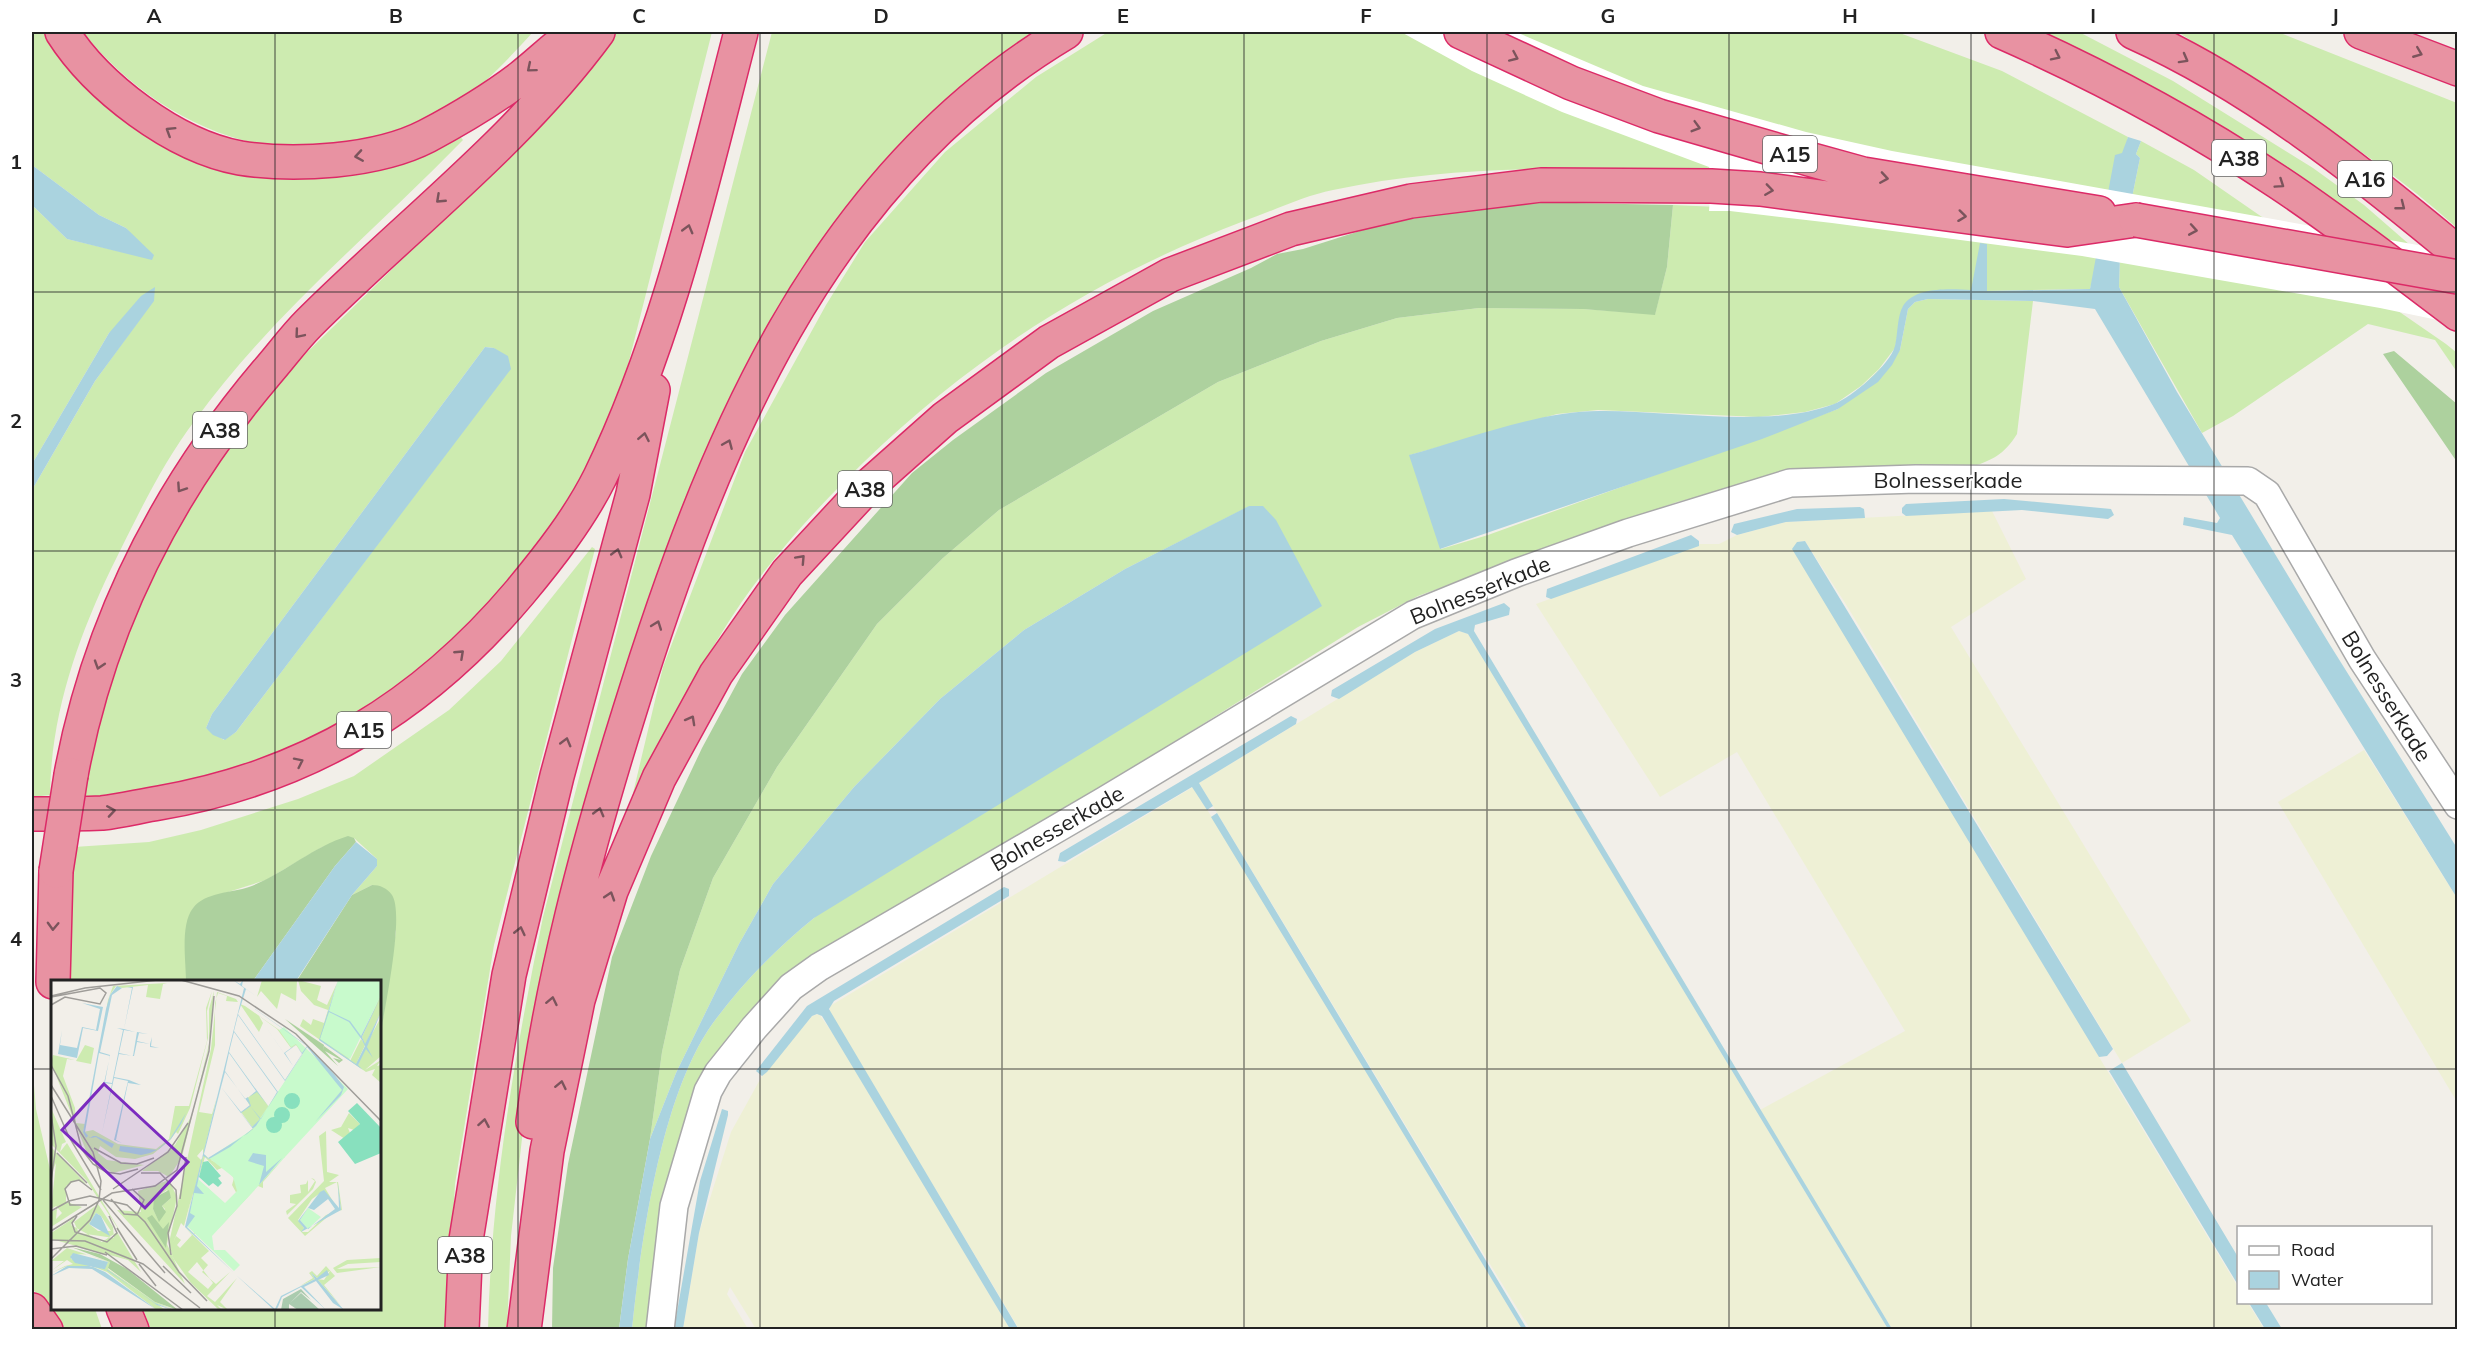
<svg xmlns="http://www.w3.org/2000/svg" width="2489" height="1361" font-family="Mulish,sans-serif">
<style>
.farmland{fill:#eef0d5}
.grass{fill:#cdebb0;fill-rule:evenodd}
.forest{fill:#add19e}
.water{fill:#aad3df}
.pier{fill:#fff}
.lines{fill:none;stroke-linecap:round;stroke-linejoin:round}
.street-casing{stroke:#a9a9a9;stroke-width:30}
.highway-casing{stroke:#dc2a67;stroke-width:36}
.street{stroke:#fff;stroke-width:27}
.highway{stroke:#e892a2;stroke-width:33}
.highway-bridge-casing{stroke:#dc2a67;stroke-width:36;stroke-linecap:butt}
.highway-bridge{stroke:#e892a2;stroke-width:33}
.oneway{stroke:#7b545c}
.grid{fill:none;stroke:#222;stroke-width:1.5;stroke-opacity:0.55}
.labels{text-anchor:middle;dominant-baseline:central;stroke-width:4.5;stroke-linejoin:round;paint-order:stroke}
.shield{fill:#fff;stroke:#646464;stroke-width:1.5}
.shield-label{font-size:21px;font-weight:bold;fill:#222}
.street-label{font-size:22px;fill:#222;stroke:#fff}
.inset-road{fill:none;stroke:#9f9d99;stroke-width:1.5}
.view{fill:#7b2cbf;fill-opacity:0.15;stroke:#7b2cbf;stroke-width:3}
.inset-edge{fill:none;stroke:#222;stroke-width:3}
.neatline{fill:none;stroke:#222;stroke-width:2}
.grid-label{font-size:20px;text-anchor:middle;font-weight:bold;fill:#222}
</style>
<rect width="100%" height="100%" fill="#f2efe9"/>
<path class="farmland" d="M1992 511 2026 579 1951 627 2191 1021 2122 1063 1847 606 1805 541 1797 542 2099 1057 2238 1287V1302L2248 1303 2264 1329H1892L1760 1110 1905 1031 1737 752 1660 797 1536 604 1700 544H1719L1737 535 1786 522Z
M1459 631 1468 634 1493 674 1888 1329H1530L1461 1217 1199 783 1415 652Z
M2364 750 2457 898V1102L2278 802Z
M1193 787 1251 880 1522 1329H1019L830 1013V1006Z
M819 1014 839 1042 1010 1329H756L730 1287 727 1294 748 1329 683 1330 699 1233 731 1132 762 1076 812 1016Z"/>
<path class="grass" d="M32 32H49L235 167 459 135 463 140C373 233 272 314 196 419 161 465 137 517 111 569 77 640 51 715 50 795L32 797V490L95 381 153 301 109 333 32 464V205L67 239 152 259 126 228 99 215 32 165Z
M83 32H533C490 79 456 114 394 138 379 143 357 142 340 144 325 145 310 148 295 148 211 145 133 95 83 32Z
M615 32H712L627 369 601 437 568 506 530 562 429 666 311 743 226 776 105 797 80 796 82 775 125 628 195 488 289 370 461 202ZM485 347 494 348 510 369 236 732 224 740 206 728 212 714Z
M772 32H1043L922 127 735 405 526 1103 511 1236 507 1329 488 1330C491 1189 515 1054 543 917Z
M1108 32H1897L2002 71 2128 137 2090 289 1986 291 1987 244 1971 291 1921 293 1903 307 1895 348 1879 369 1861 386 1835 404 1805 412 1759 417 1598 410 1557 414 1410 455 1441 549 1488 535 1838 409 1900 350 1908 309 1915 302 1928 299 2033 301 2017 434C2004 455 1992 460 1969 468L1779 477 1677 502 1418 596 1358 627 934 892 727 1051 653 1329H632C641 1241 661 1095 713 1023 742 983 776 949 814 918L1250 506 1125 569 1024 630 940 699 854 787 773 884 739 944 676 1073 650 1139 662 1052 680 970 713 878 777 767 877 624 943 558 999 510 1218 382 1321 341 1397 318 1479 308 1583 309 1655 314 1667 267 1673 205 1719 207 1683 170C1563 168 1451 165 1333 190 1303 196 1273 211 1244 221 1097 277 978 353 865 461 820 505 777 551 741 603 692 674 660 753 624 831L663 667 745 452 826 305 865 242 945 152 1036 77Z
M2042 32H2079L2173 81 2313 168 2364 205 2410 245 2375 237 2124 75Z
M2178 32H2278L2457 103V228C2373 152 2273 94 2178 32Z
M2141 141 2194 170 2446 344 2457 353V372L2435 340 2368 324 2233 416 2202 433 2119 287 2120 257 2140 158 2136 154Z
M592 547 595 549 494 945 455 1184 447 1329H151L143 1309 380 1308V1038L396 931 372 885 352 895 377 866V859L354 838 322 847 266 880 206 899 193 908 187 930 186 981 66 982 74 847 149 842 201 830 298 799 354 776 449 710 501 661Z
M32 1061 36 1109 52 1178V1308L95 1309 102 1329H66L32 1288Z"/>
<path class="forest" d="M1528 202 1673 205 1667 267 1655 315 1583 309 1479 308 1397 318 1321 341 1218 382 999 510 943 558 877 624 777 767 713 878 680 970 662 1052 650 1139 628 1259 619 1329 552 1330 553 1268 568 1164 612 957 651 856 702 748 742 674 785 615 912 473 953 440 1046 373 1153 311 1251 268 1277 254 1303 249 1382 224 1469 208Z
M2394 351 2457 404V462L2383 354Z
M348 836 354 838 356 842 335 866 253 981 186 982C186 961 180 925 193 908 205 892 232 893 249 887 284 874 312 847 348 836Z
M372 885C380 885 387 888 392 895 405 915 384 1011 380 1038V982H296L352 895Z"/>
<path class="water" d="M2128 137 2141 141 2136 154 2140 158 2120 257 2119 287 2177 392 2330 645 2457 848V898L2232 535 2183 525 2184 517 2217 523 2220 518 2095 309 2033 301 1928 299 1915 302 1908 309 1900 350 1892 365 1878 382 1838 409 1762 439 1440 549 1438 543 1409 455C1468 439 1539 411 1599 411 1668 410 1771 429 1834 404 1852 397 1890 365 1895 346 1898 333 1897 317 1903 306 1915 286 1952 289 1971 290L1980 243 1987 244V291L2090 289 2115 155 2122 153Z
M32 165 99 215 126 228 154 255 152 260 67 239 32 205Z
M155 287 154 301 95 381 32 490V464L109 333 141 296Z
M485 347 494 348 508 356 511 369 236 732 225 740 213 735 206 728 212 714Z
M2004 499 2111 509 2114 515 2108 519 2022 510 1906 516 1902 513V508L1906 504Z
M1249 506H1263L1276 520 1322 606 814 918C776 949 742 983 713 1023 661 1095 641 1241 632 1329H619L628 1259 650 1139 676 1073 739 944 773 884 854 787 940 699 1024 630 1125 569Z
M1860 507 1864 509 1865 518 1786 522 1737 535 1731 532 1734 524 1797 509Z
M1691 535 1699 541V546L1551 599 1546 597 1547 589Z
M1805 541 2113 1049 2107 1056 2099 1057 1792 549 1797 542Z
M1504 603 1510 608 1509 615 1475 625 1474 631 1892 1329H1888L1468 634 1459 631 1415 652 1339 699 1331 696 1332 690 1435 629Z
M1291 716 1297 719 1296 724 1199 783 1213 806 1207 810 1192 787 1065 862 1058 861 1060 853Z
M1217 813 1527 1329H1522L1211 817Z
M356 842 377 859V866L352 895 296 981H253L335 866Z
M1004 887 1009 889V896L834 1001 829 1009 1019 1330 1010 1329 822 1016 817 1014 812 1016 767 1072 762 1076 756 1071 807 1006Z
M2122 1063 2238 1257V1285L2109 1071Z
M722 1109 728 1111V1115L699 1233 683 1329H674L700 1181Z
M2249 1303H2266L2282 1329H2265Z"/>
<path class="pier" d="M1401 32H1516L1643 86 1806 132 1892 151 2457 252V324L2380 308 2082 256 1832 223 1730 211H1709L1712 174 1709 167 1562 112 1472 71Z"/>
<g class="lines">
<defs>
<path id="street" d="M660 1330 674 1206 708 1091 718 1073 754 1028 791 987 819 967 1104 801 1413 615 1516 573 1628 533 1790 483 1916 479 2248 481 2267 494 2362 659 2458 805"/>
<path id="highway" d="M62 32C97 87 174 146 240 158 271 163 304 163 335 160 365 157 400 150 427 136 459 119 491 100 520 78 539 63 556 46 576 32
M1461 32 1571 83 1659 116 1780 151 1863 174 2099 213
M2002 32C2097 74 2191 124 2278 182 2340 223 2398 269 2458 314
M2133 32C2253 86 2357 169 2458 253
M2361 32 2458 69
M71 775C99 623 167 490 267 372 281 356 294 338 309 323 406 226 517 142 598 32
M32 814C55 814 78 814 102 813 121 811 140 806 159 803 308 777 423 707 520 592 549 557 579 519 600 477 668 337 702 182 741 32
M53 982 56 871
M533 1122C551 982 587 847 629 713 711 449 818 180 1066 32
M123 1308 132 1330
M32 1310 46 1330
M462 1330 466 1240 509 975 557 776 633 494 653 390
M524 1330 547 1151 578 1000 611 891 659 778 716 674 787 573 865 489 945 418 1049 342 1170 275 1291 229 1411 201 1541 185 1711 186 1760 189 2067 230 2136 220"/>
</defs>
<use href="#street" class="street-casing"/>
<use href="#highway" class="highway-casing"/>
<use href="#street" class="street"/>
<use href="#highway" class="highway"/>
<defs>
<path id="highway-bridge" d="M2136 220 2458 277
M56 871 71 775"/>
</defs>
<use href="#highway-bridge" class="highway-bridge-casing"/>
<use href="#highway-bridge" class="highway-bridge"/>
</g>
<defs><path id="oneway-chevron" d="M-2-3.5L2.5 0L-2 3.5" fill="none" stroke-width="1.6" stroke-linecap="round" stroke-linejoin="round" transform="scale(1.5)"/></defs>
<g class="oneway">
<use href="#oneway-chevron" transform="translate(2418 53) rotate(22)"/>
<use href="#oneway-chevron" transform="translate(2056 56) rotate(26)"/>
<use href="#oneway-chevron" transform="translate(1514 57) rotate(24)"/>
<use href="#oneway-chevron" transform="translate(2184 59) rotate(29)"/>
<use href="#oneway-chevron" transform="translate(531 68) rotate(140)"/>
<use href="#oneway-chevron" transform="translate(1696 127) rotate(16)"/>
<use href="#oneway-chevron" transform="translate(170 131) rotate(-148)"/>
<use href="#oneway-chevron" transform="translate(359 156) rotate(171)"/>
<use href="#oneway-chevron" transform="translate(1884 178) rotate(9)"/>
<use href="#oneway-chevron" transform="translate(2280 184) rotate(34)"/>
<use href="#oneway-chevron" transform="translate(1769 190) rotate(8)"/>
<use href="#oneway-chevron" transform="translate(440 199) rotate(137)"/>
<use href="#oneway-chevron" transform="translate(2401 206) rotate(38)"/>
<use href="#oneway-chevron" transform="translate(1962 216) rotate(7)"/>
<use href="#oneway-chevron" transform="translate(688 229) rotate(-75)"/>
<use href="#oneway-chevron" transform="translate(2193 230) rotate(10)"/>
<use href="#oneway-chevron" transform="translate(299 334) rotate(130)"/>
<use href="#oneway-chevron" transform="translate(644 437) rotate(-79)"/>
<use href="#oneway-chevron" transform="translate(728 444) rotate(-67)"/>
<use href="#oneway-chevron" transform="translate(181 488) rotate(124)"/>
<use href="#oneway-chevron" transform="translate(617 553) rotate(-75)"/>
<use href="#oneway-chevron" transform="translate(801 559) rotate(-47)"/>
<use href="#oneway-chevron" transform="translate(657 625) rotate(-70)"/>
<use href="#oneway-chevron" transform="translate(460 654) rotate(-43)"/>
<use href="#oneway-chevron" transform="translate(99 665) rotate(108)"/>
<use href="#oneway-chevron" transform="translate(691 720) rotate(-61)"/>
<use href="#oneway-chevron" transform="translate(566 742) rotate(-75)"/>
<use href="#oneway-chevron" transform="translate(299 762) rotate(-26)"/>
<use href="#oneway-chevron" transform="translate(111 811) rotate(-9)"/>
<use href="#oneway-chevron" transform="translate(599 812) rotate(-75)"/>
<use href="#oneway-chevron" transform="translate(610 896) rotate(-72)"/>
<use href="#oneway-chevron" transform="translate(53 926) rotate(92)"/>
<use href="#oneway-chevron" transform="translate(520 931) rotate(-77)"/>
<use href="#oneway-chevron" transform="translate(552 1001) rotate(-78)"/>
<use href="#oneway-chevron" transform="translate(561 1085) rotate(-78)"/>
<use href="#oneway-chevron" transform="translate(484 1123) rotate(-80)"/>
</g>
<path class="grid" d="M275 32V982M518 32V1330M760 32V1330M1002 32V1330M1244 32V1330M1487 32V1330M1729 32V1330M1971 32V1330M2214 32V1330M32 292H2458M32 551H2458M32 810H2458M32 1069H52M380 1069H2458M275 1308V1330"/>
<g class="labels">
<g class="shield">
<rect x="1763" y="136" width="54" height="36" rx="4.5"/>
<rect x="2212" y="140" width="54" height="36" rx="4.5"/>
<rect x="2338" y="161" width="54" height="36" rx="4.5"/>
<rect x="193" y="412" width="54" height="36" rx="4.5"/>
<rect x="838" y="471" width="54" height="36" rx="4.5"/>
<rect x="337" y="712" width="54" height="36" rx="4.5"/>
<rect x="438" y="1237" width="54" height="36" rx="4.5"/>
</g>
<g class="shield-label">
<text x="1790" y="154">A15</text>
<text x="2239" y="158">A38</text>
<text x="2365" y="179">A16</text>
<text x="220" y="430">A38</text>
<text x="865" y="489">A38</text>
<text x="364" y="730">A15</text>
<text x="465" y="1255">A38</text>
</g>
<g class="street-label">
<text x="1948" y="480">Bolnesserkade</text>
<text transform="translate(1480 590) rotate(-22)">Bolnesserkade</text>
<text transform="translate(2387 696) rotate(58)">Bolnesserkade</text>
<text transform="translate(1057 828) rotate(-30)">Bolnesserkade</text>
</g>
</g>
<g transform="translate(51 980)">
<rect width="330" height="330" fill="#f2efe9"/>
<path d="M211 0H246L245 21 230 13 226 29 210 11 206 17ZM247 0 270 6 266 20 276 25 286 3 277 32 299 81 310 59 313 63 311 57 330 14V32L305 84 330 37V76L314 90 330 80 326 86 330 85V103L321 95 324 89 315 92 249 46 252 39 260 45 262 39 273 43 277 30 263 25 250 11ZM116 3 112 4 109 19 95 17 97 5 71 8 65 6 59 15 53 44 57 20 62 6ZM161 11 156 31 157 58 139 128 127 154 125 152 119 160 102 174 84 179 65 177 49 166 47 173 56 180 93 185 62 193 38 178 0 83 2 75 24 80 16 79 12 96 24 128 25 143 34 144 32 152 42 150 67 164 105 169 118 159 124 126H138L156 61 155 28ZM163 11 158 67 131 177 118 197 107 191H91L124 165 141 135 158 64V29ZM166 12 185 19 187 22 175 21 176 16 167 13 164 23V65L148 132 161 134 166 117 152 176V169L146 176 150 180 152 177 143 213H153L146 206 150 204 158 209 172 224 173 228 182 229 177 223 187 216 181 205 183 198 173 187 166 190 154 177 148 197 152 176 154 175 158 179 179 167 205 146 201 147 190 132 199 126 195 119 206 111 218 127 252 74 245 65 240 68 226 49 208 36 212 43 208 52 189 24 194 26 244 61 254 72 234 110 215 133H219L216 137 196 157 165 176 169 178 160 180 179 190 170 178H173L185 188V174L194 167 203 168 201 163 212 151 218 153 221 156 217 161 227 159 236 173 233 178 228 177 226 170 216 167 214 170 225 181 215 192 212 173H202L197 178 201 184 213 186 208 204 232 179 212 202V208L207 206 167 249 174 239 168 237 174 230 172 227 165 236 163 233 171 225 156 233 149 215V236L157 237 154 243 157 247 143 254 142 243 145 241 148 246 155 240 139 233 144 231 147 217 142 214 134 247 158 271 150 278 157 285 151 292 165 304 179 292 156 316 164 322 186 298 169 322 177 330 166 325 171 330H168L140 303 122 278 118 263 160 69ZM191 184 199 194 206 196 207 206 197 216 187 212 185 204 192 199 184 193ZM141 216 134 247 141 255 129 268 126 265 130 260 125 256 122 263 130 243 133 246ZM146 282 162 303 157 309 137 292ZM34 65 43 68 40 84 25 81ZM0 128 15 162 11 164 9 172 16 163 72 256 35 200 0 164ZM298 133 309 144 303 150 297 148 299 153 294 159 280 150 290 147ZM275 151 276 192 288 195 278 202H287L291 230 281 233 254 256 237 238 273 201 268 156ZM286 202 290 230 275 235 257 252H251L253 248 247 240 261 219 272 211 286 228 274 208ZM0 167 35 204 25 200 15 206V222L31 227 0 247V232L6 229 5 239 11 233 5 226 0 229 5 183 0 194ZM260 198 263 199 265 202 262 209 236 235 235 231 245 224 239 223V215L250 213 249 205 255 204 257 200V212L264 201ZM118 200 126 217 116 264 134 304 66 230 90 232 87 211ZM116 210 120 218 111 226 114 229 108 241 102 229 104 218ZM47 224 62 247 63 258 28 253 23 242ZM45 233 50 236 60 251H47L38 244ZM23 238 20 245 51 262 66 252 90 292 77 280 0 259V253ZM16 268 59 282 57 289 104 322 122 329 106 324 114 330H106L56 292 41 286H16L0 293 14 286 22 284 16 280 0 291 13 281H0ZM35 274 57 282 53 289 20 279V275ZM330 278V282L297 284 286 289 330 287 286 293 282 288 296 280ZM275 286 284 296 273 305 290 326 266 299 273 300 279 291 266 298 260 293 264 299 249 306 262 298 258 293 261 291 266 296Z" fill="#cdebb0" fill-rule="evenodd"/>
<path d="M234 39 273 65 272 71 273 66 292 80 288 83 282 78 290 80 274 71 287 86ZM118 210 120 218 111 226 115 232 108 242 102 229 103 218ZM101 235 112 249 118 242 115 268 96 238ZM20 267 49 274 76 289 127 330 104 322 57 288 59 282Z" fill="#add19e"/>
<path d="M250 309 260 320 250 312 239 323 250 313 269 330H247L238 324V330H230L232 319Z" fill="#aacbaf"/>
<path d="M287 0H330V15L299 79 269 59ZM233 47 297 109 161 256 163 270H174L189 285 183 291 136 246 146 198 174 223 186 211 182 197 158 178 202 149 252 74 245 64 240 67 228 50ZM257 228 270 237 257 249 249 240Z" fill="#c8facc"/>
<path d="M233 121a8 8 0 1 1 16 0a8 8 0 1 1-16 0ZM306 123 330 148V173L304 184 287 162 309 144 297 131ZM223 135a8 8 0 1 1 16 0a8 8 0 1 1-16 0ZM215 145a8 8 0 1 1 16 0a8 8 0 1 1-16 0ZM157 181 170 196 167 198 171 203 167 207 162 203 158 206 148 197 152 182Z" fill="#88e0be"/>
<path d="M182 0 189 4 192 0 191 6 205 16 195 9 190 25 238 93 190 25 187 34 234 100 251 74 245 65 234 73 242 86 212 43 233 73 240 68 227 50 240 68 245 65 241 60 251 73 256 66 194 22 257 66 283 94 293 107 290 115 264 142 291 110 256 67 205 146 179 167 158 179 152 176 146 206 153 214 143 213 139 233 144 236 136 247 182 292 134 247 193 8ZM187 35 234 101 227 112 183 51ZM183 52 226 112 210 139 200 127 209 139 201 147 190 133 200 126 197 117 194 119 174 91 178 73 205 111 198 117 206 112 217 126 178 72ZM174 92 199 125 190 132 170 107ZM170 107 202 149 196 154 170 120 196 154 157 178 153 174ZM287 0 278 31 299 41 310 56 330 16 311 57 314 64 330 32 316 67 322 78 315 69 307 85 312 90 268 60ZM278 32 298 42 311 60 314 66 305 84 269 59ZM66 6 71 8 61 15 49 72 59 75 54 102 61 103 72 50 66 48 73 49 81 8 76 7H82L73 49 84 52 73 50 68 73 82 76 86 52 97 54 88 53 86 61 99 64 101 57 100 66 108 68 99 67V64L86 62 83 76 68 74 63 97 78 100 90 105 77 103 65 160 71 163 63 160 77 101 63 98 51 153 61 104 53 103 59 76 48 73 34 152 39 158 42 156H45L63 164 61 168 45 157 40 158 37 156 35 158 32 152 55 29 59 15ZM31 23 52 27 47 51 32 48 26 78 7 74 11 50 9 65 26 68 31 47 45 50 49 29ZM135 133 130 144 120 159 108 169 99 173 90 175 68 171 69 166 106 170 119 159ZM202 173 215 175V192L231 178 208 205 213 186 197 181ZM287 204 290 230 250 252 253 248 247 241 269 212 273 210 288 228ZM277 219 284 229 257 249 249 240 257 228 263 230ZM45 233 50 236 59 256 38 244ZM22 273 57 282 54 289 104 323 122 330 106 325 57 290 24 283 19 277ZM16 286H40L54 292 106 330 41 289 18 288 0 296ZM276 290 278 295 267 300 293 330 282 323 265 301 253 307 275 330 250 307 231 317 227 327 225 330H223L185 295 224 329 230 316 264 299 260 293 266 298Z" fill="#aad3df" fill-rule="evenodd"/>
<path class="inset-road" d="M130 0 188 16 245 54 330 141M0 16 34 8 107 0M0 17 49 8 55 13 49 24 14 17 0 25M0 85 17 116 31 170M0 105 42 172 50 201 48 220 39 240 0 279M0 116 18 157 50 210M0 134 5 166 0 201M29 167 42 184 55 192 69 194 87 189M43 168 70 183 86 184 103 178M6 173 36 203M90 193H109L125 210 126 226 117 253 120 275M62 209 117 172 137 143M60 219 73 234 86 235 93 220 81 209M129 219 135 177M52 220 114 293M36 225H19L14 209 20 202 28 200 41 210M0 231 18 221 39 216 76 225 94 242 128 292 156 321M26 236 21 243 24 252 56 262 66 253 58 236M66 248 86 280M0 251 61 213 104 206 126 190 158 71 163 16M0 260 34 261 92 284 149 328M0 269 25 266 56 275M54 272 132 330M88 284 105 306M112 286 140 313"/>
<path class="view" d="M53 104 137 182 94 228 11 150Z"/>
<rect width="330" height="330" class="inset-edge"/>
</g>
<rect width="2489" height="1361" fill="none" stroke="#ffffff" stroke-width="66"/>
<rect x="2237" y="1226" width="195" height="78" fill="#ffffff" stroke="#a7a7a7" stroke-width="1.5"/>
<rect x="2249" y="1246" width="30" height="9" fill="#ffffff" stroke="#a7a7a7" stroke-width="1.5"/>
<text x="2291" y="1256" font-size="18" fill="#222222">Road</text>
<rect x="2249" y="1271" width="30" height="18" fill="#aad3df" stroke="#a7a7a7" stroke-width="1.5"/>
<text x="2291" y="1286" font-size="18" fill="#222222">Water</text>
<rect x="33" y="33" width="2423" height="1295" class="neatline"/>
<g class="grid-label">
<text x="154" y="23">A</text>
<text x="396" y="23">B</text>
<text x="639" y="23">C</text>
<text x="881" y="23">D</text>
<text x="1123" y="23">E</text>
<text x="1366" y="23">F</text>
<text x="1608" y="23">G</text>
<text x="1850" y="23">H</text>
<text x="2093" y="23">I</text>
<text x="2335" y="23">J</text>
<text x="16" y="169">1</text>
<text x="16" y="428">2</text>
<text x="16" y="687">3</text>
<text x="16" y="946">4</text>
<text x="16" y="1205">5</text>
</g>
</svg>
